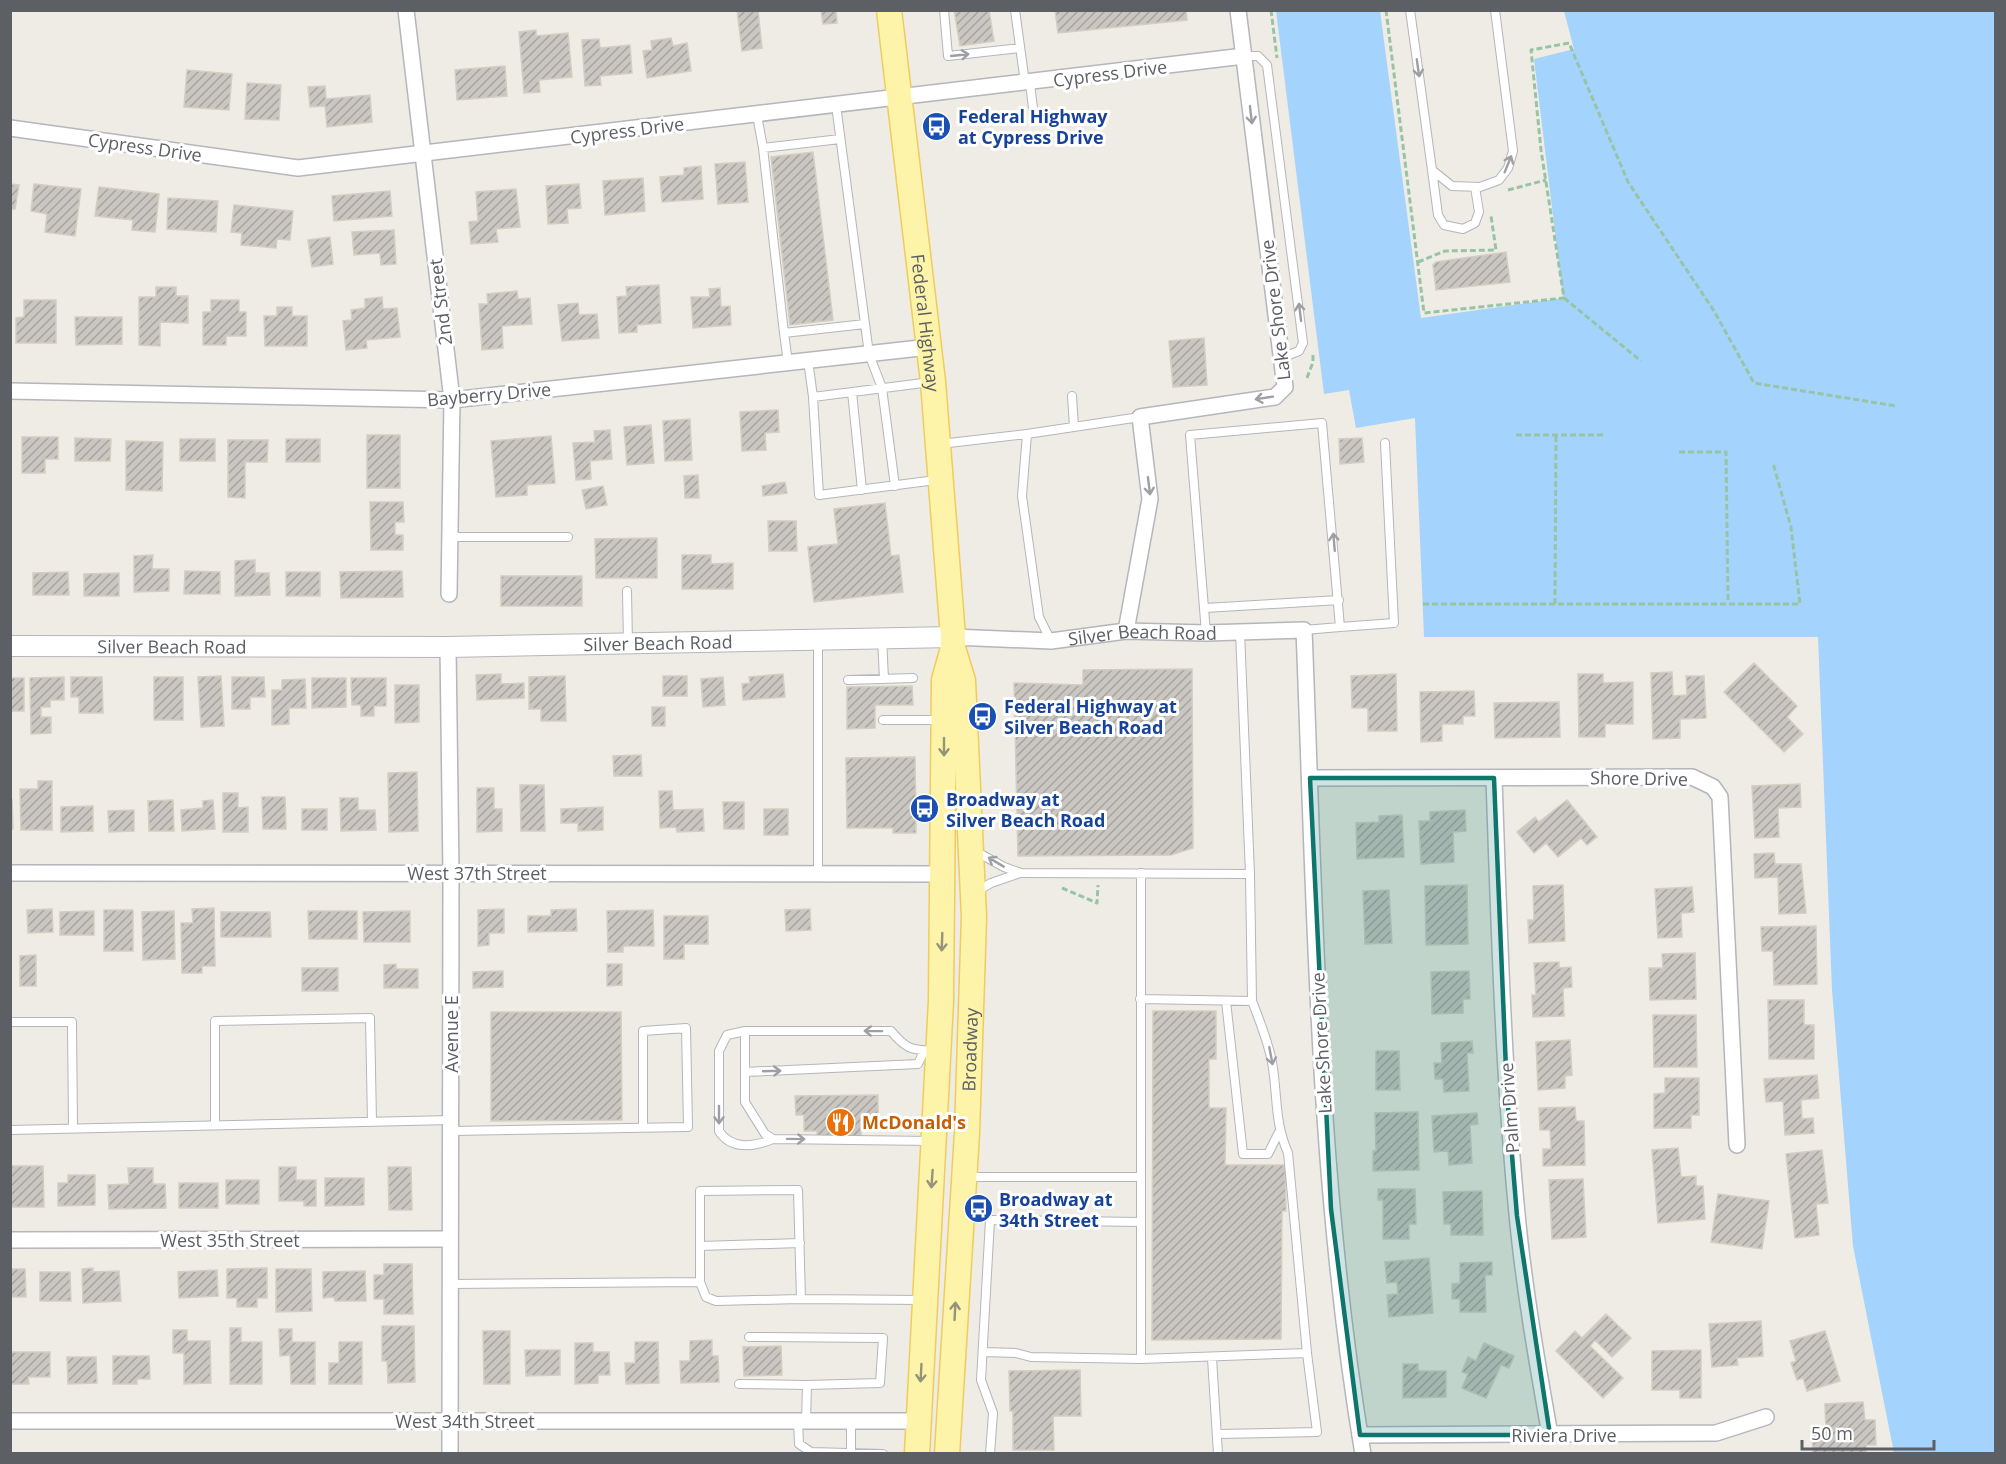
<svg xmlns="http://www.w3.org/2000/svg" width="2006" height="1464" font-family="'Open Sans',sans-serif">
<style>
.water{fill:#a4d3fe}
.building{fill:url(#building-hatch);stroke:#d3cec2;stroke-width:1.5}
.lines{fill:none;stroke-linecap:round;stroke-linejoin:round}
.service-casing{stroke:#b4b6bb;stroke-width:10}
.minor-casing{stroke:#b4b6bb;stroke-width:18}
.tertiary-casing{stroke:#b4b6bb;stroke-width:22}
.primary-casing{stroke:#efcc5c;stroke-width:27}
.path{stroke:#98c4a6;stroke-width:3;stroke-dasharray:6 3;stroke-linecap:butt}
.service{stroke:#fff;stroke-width:8}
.minor{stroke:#fff;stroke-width:15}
.tertiary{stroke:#fff;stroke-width:20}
.primary{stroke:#fef4a9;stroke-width:24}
.oneway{stroke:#9d9fa2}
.oneway2{stroke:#95937c}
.marked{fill:#0f766e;fill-opacity:0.2;stroke:#0f766e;stroke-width:4.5;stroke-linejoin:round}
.labels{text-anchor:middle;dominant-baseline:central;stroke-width:6;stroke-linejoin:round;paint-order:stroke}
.street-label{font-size:18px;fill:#5c5f64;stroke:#fff}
.transit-label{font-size:18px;font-weight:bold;fill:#164399;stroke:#fff;text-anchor:start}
.food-label{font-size:18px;font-weight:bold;fill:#c56008;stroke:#fff;text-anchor:start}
</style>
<defs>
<pattern id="building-hatch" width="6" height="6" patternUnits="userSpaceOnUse" patternTransform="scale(1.5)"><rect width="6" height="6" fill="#cac6c1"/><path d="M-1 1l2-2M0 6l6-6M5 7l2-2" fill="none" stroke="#a7a4a0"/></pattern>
</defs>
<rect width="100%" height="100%" fill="#eeece4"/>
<path class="water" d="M1276 11H1380L1421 318 1563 298 1534 59 1574 49 1564 11H1995V1453H1894L1853 1246 1832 990 1818 637H1424L1415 418 1356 428 1349 390 1324 394Z"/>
<path class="building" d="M737 10H758L762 48 742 51Z
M821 10H836L837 23 823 24Z
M954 10H989L994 41 960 46Z
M1055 10H1186L1187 20 1058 33Z
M536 30V36L568 33 572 77 539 80 540 92 524 93 519 32Z
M671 38 673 46 687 43 691 71 647 78 643 51 652 50 651 41Z
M599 39 600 48 630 45 632 73 600 76 601 85 585 86 582 40Z
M505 66 507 96 457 100 455 70Z
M187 70 232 74 229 110 184 107Z
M247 83 281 85 279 120 245 119Z
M325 86 326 99 370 95 372 122 327 127 325 106 310 107 308 87Z
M813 152 833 320 790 325 771 157Z
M745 162 748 202 718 204 715 164Z
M701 166 703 199 662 202 660 177 684 175V168Z
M643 178 645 211 605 215 603 181Z
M10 184 19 185 15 209H10Z
M34 184 81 189 75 236 45 232 47 214 31 211Z
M579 184 581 208 567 209 568 223 548 224 546 186Z
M99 187 159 194 155 232 132 230 133 220 95 216Z
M516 189 520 227 496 229 498 242 471 244 469 222 478 221 476 192Z
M390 191 392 216 334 221 332 196Z
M168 198 218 201 216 232 167 229Z
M234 205 293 211 290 240 277 239 276 248 241 245 242 233 231 232Z
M394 230 396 264 381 265 380 253 354 255 352 232Z
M330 237 333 264 312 267 308 240Z
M1506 252 1510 282 1436 290 1433 265 1436 262Z
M659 285 661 323 637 325V332L619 333 617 297 627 296 626 287Z
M156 287H176V296H188V323L160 322V346L139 345V297H156Z
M720 288 721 307 730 306 731 325 693 328 691 297H710L709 289Z
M517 291 518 299 530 298 532 324 502 326 503 348 482 350 479 304H488L487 294Z
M382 297 383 309 397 308 400 337 366 340 367 348 346 350 343 321 352 320 351 310 365 308V299Z
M24 300H56V343H16V318L24 317Z
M211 300H239V312H246V336H226V345H203V312H211Z
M578 303 579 315 597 314 599 338 562 341 558 305Z
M277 307H292V316H307V346H265L264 316H277Z
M75 317H122V344L76 345Z
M1204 338 1207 385 1173 387 1169 341Z
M778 410 779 432 765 433 766 450 742 451 740 412Z
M690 419 692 460 665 461 663 421Z
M651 425 654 463 627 465 624 427Z
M610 430 612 459 590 461 591 479 576 480 573 443 595 442 594 431Z
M367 435H400V488H367Z
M551 436 555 483 527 485V495L496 497 491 441Z
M22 437H58V459H45V473H22Z
M75 438 111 439 110 461H75Z
M1362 438 1364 462 1340 464 1339 439Z
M180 439H215V461H180Z
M286 439H320V462H286Z
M228 440H268L267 462H245V498L228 497Z
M126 441 163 442 162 491 126 490Z
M698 475 699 498H685L684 476Z
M785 482 787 493 763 496 762 486Z
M603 486 607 505 586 509 582 490Z
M370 502H403L404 522H395V535H403V550H371Z
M885 503 891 556 899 555 903 592 814 602 808 547 838 544 834 509Z
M768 521H796L797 551H769Z
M657 538V578H596L595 539Z
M153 555 152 569H169V591L134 592V556Z
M682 555H711V564L733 563V589H682Z
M255 560V573H269L270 595 235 596V561Z
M185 571 220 572V594H184Z
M402 571 403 597 341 598 340 572Z
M68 572 69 595H33V573Z
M286 572H320V596H286Z
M119 573V596H84V574Z
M501 576H582V606H501Z
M1754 663 1797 706 1787 717 1803 734 1784 752 1724 692Z
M1192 669 1193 848 1171 855 1018 856 1014 683 1083 685V670Z
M1672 672 1673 696 1687 695 1686 676H1704L1706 718 1680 719V738L1653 739 1651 673Z
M501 674V684L524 683V698L477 700 476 675Z
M783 674 785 697 743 700 742 684 750 683 749 677Z
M1396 674 1397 731H1368V708H1352L1351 676Z
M1578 674H1603V683L1633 682V724H1605V737H1579Z
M221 676 224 726 201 727 198 677Z
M565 676 566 721H541V709H529V677Z
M663 676H687V696H663Z
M64 677V700H50V707H41V717H51V733L31 734 30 678Z
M71 677H102L103 713H79V697H71Z
M154 677H183V720H154Z
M232 677H264L265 697H250V709H232Z
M723 677 725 705 703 707 701 679Z
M10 678H24V711H10Z
M312 678H346V707L312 708Z
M351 678H386V706H374V716H361V705H352Z
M305 679 306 708H289V724L272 725V690H282V680Z
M395 685H419V722L395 723Z
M912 686 913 705H875V728L847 729V687Z
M1474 691 1475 716H1463V724H1442V741L1421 742 1420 692Z
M1559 702 1560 737 1495 738 1494 703Z
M652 707H665V726H652Z
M641 755 642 776H614L613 756Z
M915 757 916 833H893V828H847L846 758Z
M417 772 418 831 389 832 388 773Z
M38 781H52V830H21L20 789H38Z
M1800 784 1801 807 1778 808 1779 837 1755 838 1752 786Z
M520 785H544L545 831H521Z
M477 788H494V809H502V831L477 832Z
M659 791H672L673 810 703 809 704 831 677 832 676 827 660 828Z
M223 793H238V808L248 807V832H223Z
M262 797H285L286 829H263Z
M340 798H358V810H375L376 830 341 831Z
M12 800 13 829H10V801Z
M173 800 174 831H149L148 801Z
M213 800 215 829 182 831 181 810 203 808V801Z
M1567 800 1597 837 1587 845 1581 838 1558 857 1546 843 1534 853 1517 832 1535 817 1539 822Z
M723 802H744V829H724Z
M93 806V831L61 832V807Z
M603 807V830L578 831V823H561V809Z
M302 809H327V830H302Z
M764 809H788V835H764Z
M134 810V831L109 832 108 811Z
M1465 810 1466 831 1453 832 1454 862 1421 864 1419 821H1430V812Z
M1402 815 1404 857 1357 859 1356 823 1379 822V816Z
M1774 853 1775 864H1801L1806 913 1779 914 1778 877 1755 878 1754 854Z
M1467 885 1468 944 1426 945 1425 886Z
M1563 885 1565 941 1529 943 1528 920H1534L1533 886Z
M1692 887 1694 912 1681 913 1682 937 1658 938 1655 889Z
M1389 890 1392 943 1365 944 1363 891Z
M214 908 215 966H202V973H182L181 923H193L192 909Z
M52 909 53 932 28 933 27 910Z
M504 909V933H489V945L478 946V910Z
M576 909 577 931 528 932V916H551V910Z
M810 909 811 930 786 931 785 910Z
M104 910H133V951H104Z
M653 910 654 946H623V952H608L607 911Z
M94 911V935H60V912Z
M174 911 175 959 143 960 142 912Z
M308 911H357V939H309Z
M410 911V942H364L363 912Z
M221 912H270L271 937H221Z
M664 916H708V944H684V959H664Z
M1816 926 1817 984 1774 985 1773 951H1762L1761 927Z
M1695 953 1696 999 1650 1000 1649 968H1663L1662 954Z
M36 955V986H20V956Z
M1559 962V968L1571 967 1572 987 1563 988 1564 1016 1533 1017 1532 995H1536L1534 963Z
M396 964V969H418V988H384V965Z
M607 964H622V985L607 986Z
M302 968H338V991H302Z
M503 971V987L473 988V972Z
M1469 971 1470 999H1463V1013L1432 1014 1431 972Z
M1768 1000H1804V1025H1814V1059H1769Z
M1153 1011H1216V1059H1209V1108H1226L1225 1165H1285L1286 1211H1282L1281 1339 1152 1340Z
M491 1012H621L622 1120 491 1121Z
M1653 1015H1696L1697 1067H1654Z
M1570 1040 1572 1075 1565 1076V1088L1538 1090 1536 1042Z
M1472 1041 1473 1053H1467L1469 1091 1444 1092 1443 1079H1435L1434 1063H1442L1441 1043Z
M1376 1051H1399L1400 1090H1376Z
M1817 1075 1819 1098 1801 1100 1802 1119 1813 1118 1814 1133 1785 1135 1783 1101 1766 1102 1764 1079Z
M1665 1078H1699V1115H1691V1128H1654V1094L1665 1093Z
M878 1095V1129H861V1137H817V1131H804V1115H796L795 1096Z
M1575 1107 1576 1121H1584L1585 1165 1543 1166V1149H1551L1550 1130H1540L1539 1108Z
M1418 1112 1419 1170 1373 1171V1151H1376L1375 1113Z
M1477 1113 1478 1124 1470 1125 1472 1163 1449 1165 1448 1151 1434 1152 1432 1116Z
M1678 1148 1681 1177 1696 1176V1186H1703L1705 1219 1658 1223 1652 1150Z
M1822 1150 1828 1203 1816 1204 1819 1235 1795 1238 1786 1154Z
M10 1166H43L44 1207H10Z
M279 1167H296V1180H316V1206H304V1201H279Z
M388 1167H411L412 1210H389Z
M128 1168H153V1184H165L166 1208 109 1209 108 1185 129 1184Z
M68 1175H95V1205L58 1206V1183H68Z
M325 1178H364V1205L325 1206Z
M1583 1179 1586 1237 1552 1239 1549 1180Z
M226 1180H259V1204H226Z
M179 1183H218V1208H179Z
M1378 1189H1415L1416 1224H1409V1239H1383V1200H1378Z
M1482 1191 1483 1235H1451V1224H1444L1443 1192Z
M1718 1194 1769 1201 1762 1249 1711 1242Z
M1429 1258 1433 1313 1389 1317 1387 1295 1398 1294 1397 1282 1387 1283 1385 1262Z
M1492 1262V1275H1485L1486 1312H1460V1299H1452V1284L1460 1283V1263Z
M384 1264H412L413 1314H384V1299H374V1275H384Z
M93 1268V1272L119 1271 121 1301 83 1303 82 1269Z
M267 1268V1298H257V1307H237V1298H227V1269Z
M10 1269H25L26 1297H10Z
M276 1269H311L312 1311 276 1312Z
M217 1270 218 1296 179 1298 178 1272Z
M365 1271 366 1301H335L334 1297 323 1298V1272Z
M40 1272H70L71 1301H40Z
M1606 1314 1631 1338 1612 1357 1595 1340 1590 1346 1623 1378 1603 1398 1556 1351 1575 1331 1582 1338Z
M1761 1321 1763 1356 1737 1358 1738 1365 1712 1367 1709 1324Z
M382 1326H414L415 1382 388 1383 387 1361H382Z
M230 1328H241V1342H262V1384H230Z
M279 1329H292V1342H315V1384H291L290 1355 280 1356Z
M173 1330H187V1341H210L211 1383 184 1384V1353H173Z
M483 1331H510V1384H484Z
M1825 1331 1840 1381 1807 1391 1803 1378 1797 1380 1791 1363 1796 1361 1790 1341Z
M712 1340V1356H718L719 1382 681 1383 680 1361H690V1341Z
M339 1342H362V1384H329V1363H339Z
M635 1342H658L659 1383 626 1384 625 1363H635Z
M575 1343H593V1352H609L610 1375H598V1383L575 1384Z
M1484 1343 1514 1356 1509 1368 1501 1365 1486 1398 1462 1388 1468 1374 1462 1372 1468 1357 1476 1361Z
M781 1346 782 1375 744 1376 743 1347Z
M525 1350H560V1375L526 1376Z
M1701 1350V1398H1680V1390H1652V1351Z
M10 1352H50V1377H28L29 1384H10Z
M113 1356H149L150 1379H137V1384H113Z
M67 1357H96L97 1383 68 1384Z
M1403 1364H1418V1371H1446V1397L1403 1398Z
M1080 1370 1081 1416H1053L1054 1450H1013V1411H1010L1009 1371Z
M1863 1402 1865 1420H1875L1876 1445H1866V1454H1813L1812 1432H1826L1825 1404Z"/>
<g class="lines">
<defs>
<path id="service" d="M944 10 948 56 1020 48
M1015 10 1025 83
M1410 10 1432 170 1452 186 1480 187 1499 180 1508 168 1513 151 1495 10
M1244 56H1258L1267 65 1303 343 1299 351 1281 358
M1030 83 1034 117
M836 105 869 354 882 388 895 486
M757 115 763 148
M840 139 763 148 784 333 865 324
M1432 170 1438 215 1444 225 1463 229 1475 223 1479 212 1475 187
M784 333 788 363
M808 360 813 397
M931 382 813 397 819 495 936 480
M852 392 862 490
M1072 396 1074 427
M1027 434 1140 417
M940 444 1027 434 1022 496 1039 617 1051 641
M450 537H568
M627 591 628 643
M1205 608 1339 600
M1304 630 1340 627
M1206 633 1190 435 1322 423 1340 627 1394 623 1385 443
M882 638 884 679
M818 641V873
M848 680 913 678
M883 720H942
M975 851 1004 867 1021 873 1250 874
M976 892 991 883 1020 873
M1140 999 1252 1001 1250 874 1240 632
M1226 1001 1243 1154H1268L1279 1132
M10 1022H72L73 1128
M745 1031 727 1035 719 1051V1131C731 1150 754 1147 773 1139
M924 1051 918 1064 745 1072V1031H891C906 1049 911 1050 934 1051
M745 1072V1102L765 1134 773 1139 931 1141
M215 1124V1021L370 1018 372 1122
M10 1130 451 1120
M451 1131 688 1127 686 1028 643 1031V1127
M968 1177H1141
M700 1246 800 1243
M450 1284 700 1282V1191L798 1190 801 1299 716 1301 706 1297 700 1282
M801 1299 922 1300
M749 1337 883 1338 880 1383 807 1385 806 1421
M984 1352 1016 1353 1031 1357 1141 1359V873
M1212 1358 1218 1454
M1141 1359 1307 1353
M739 1384 807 1385
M798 1421 799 1444 811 1452 883 1454
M851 1421V1453
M1218 1434 1317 1432 1307 1353 1288 1153C1274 1121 1278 1096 1272 1062 1268 1041 1260 1022 1252 1001
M990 1454 993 1413 981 1380 990 1220 1141 1222"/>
<g id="minor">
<path d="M406 10 452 400 449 594"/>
<path d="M10 128 298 168 1244 56"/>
<path d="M10 391 452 400 929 347"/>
<path d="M1126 631 1150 499 1140 417 1275 397 1285 387 1238 10"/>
<path id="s1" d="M953 637 1051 641 1126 631 1206 633 1304 630C1315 905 1317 1181 1363 1454"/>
<path d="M448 647 451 873 450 1454"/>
<path d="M1310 778 1692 777 1713 787 1720 797 1737 1145"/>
<path d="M1494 778C1499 924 1503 1069 1517 1214 1524 1288 1537 1362 1550 1435"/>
<path d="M10 873 943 874"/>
<path d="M10 1240 450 1239"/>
<path d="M10 1421H919"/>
<path d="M1360 1435 1716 1433 1766 1417"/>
</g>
<g id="tertiary">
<path id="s2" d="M10 646 448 647 953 637"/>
</g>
<g id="primary">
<path id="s3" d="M889 10 933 382 953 637V648L944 680 941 1001 917 1454"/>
<path id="s4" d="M947 1454 967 1133 974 917 963 681 953 648"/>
</g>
</defs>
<use href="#service" class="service-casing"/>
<use href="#minor" class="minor-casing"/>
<use href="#tertiary" class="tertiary-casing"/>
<use href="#primary" class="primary-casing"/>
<path class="path" d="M1271 10 1277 58
M1386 10 1424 313 1564 298 1541 150 1531 50 1569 43 1628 182 1714 311 1754 383 1896 406
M1508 190 1546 180
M1418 262 1445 251 1496 250 1491 216
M1564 298 1641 361
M1307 378 1313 362V354
M1516 435H1603
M1679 452H1726L1728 603
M1423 604H1800L1791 527 1773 463
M1555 604 1556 435
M1062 888 1097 903 1098 885"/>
<use href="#service" class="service"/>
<use href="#minor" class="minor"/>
<use href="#tertiary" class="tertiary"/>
<use href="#primary" class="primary"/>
</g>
<defs><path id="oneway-shaft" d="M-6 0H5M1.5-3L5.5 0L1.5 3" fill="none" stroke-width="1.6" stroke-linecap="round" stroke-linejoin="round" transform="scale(1.5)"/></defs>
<g class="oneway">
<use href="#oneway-shaft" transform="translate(960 55) rotate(-6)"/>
<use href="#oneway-shaft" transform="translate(1418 68) rotate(82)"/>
<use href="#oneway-shaft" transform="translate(1251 115) rotate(83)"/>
<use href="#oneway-shaft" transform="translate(1508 164) rotate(-68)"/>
<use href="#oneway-shaft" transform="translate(1300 312) rotate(-97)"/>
<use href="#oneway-shaft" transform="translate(1264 398) rotate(171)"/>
<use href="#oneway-shaft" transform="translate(1149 486) rotate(83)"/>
<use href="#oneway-shaft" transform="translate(1334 542) rotate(-95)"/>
<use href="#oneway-shaft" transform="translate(996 862) rotate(-149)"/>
<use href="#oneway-shaft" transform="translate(873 1031) rotate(-179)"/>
<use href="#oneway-shaft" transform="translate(1271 1056) rotate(79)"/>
<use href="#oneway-shaft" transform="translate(772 1071) rotate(-2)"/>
<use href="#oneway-shaft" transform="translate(719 1115) rotate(90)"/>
<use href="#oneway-shaft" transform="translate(796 1139) rotate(1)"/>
</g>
<g class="oneway2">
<use href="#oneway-shaft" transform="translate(944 747) rotate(90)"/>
<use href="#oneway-shaft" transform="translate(942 942) rotate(92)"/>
<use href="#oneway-shaft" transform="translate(932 1179) rotate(94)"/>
<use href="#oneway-shaft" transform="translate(955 1311) rotate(-87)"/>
<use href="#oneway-shaft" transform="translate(921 1373) rotate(93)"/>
</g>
<path class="marked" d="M1310 778H1494L1507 1094 1517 1216 1550 1435H1360L1331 1209Z"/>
<defs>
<symbol id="bus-disc" viewBox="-11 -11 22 22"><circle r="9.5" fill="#1a4fb4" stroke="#fff"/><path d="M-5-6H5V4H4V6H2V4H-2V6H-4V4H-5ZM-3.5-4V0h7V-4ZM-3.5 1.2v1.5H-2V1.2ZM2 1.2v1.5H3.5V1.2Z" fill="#fff"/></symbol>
<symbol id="restaurant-disc" viewBox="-11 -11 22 22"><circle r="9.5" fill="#e8710a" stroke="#fff"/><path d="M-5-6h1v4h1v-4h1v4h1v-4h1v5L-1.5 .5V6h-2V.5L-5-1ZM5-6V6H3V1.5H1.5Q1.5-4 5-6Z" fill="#fff"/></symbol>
</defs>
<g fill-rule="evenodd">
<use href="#bus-disc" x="920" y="110" width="33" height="33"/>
<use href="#bus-disc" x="966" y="700" width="33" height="33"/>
<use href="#bus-disc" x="908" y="792" width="33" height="33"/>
<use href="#restaurant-disc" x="824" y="1106" width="33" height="33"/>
<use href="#bus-disc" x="962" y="1192" width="33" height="33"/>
</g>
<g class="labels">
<g class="street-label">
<text transform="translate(1110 73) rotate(-7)">Cypress Drive</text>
<text transform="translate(627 130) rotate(-7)">Cypress Drive</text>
<text transform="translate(145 147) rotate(8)">Cypress Drive</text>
<text transform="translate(440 302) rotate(-97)">2nd Street</text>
<text transform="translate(1275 310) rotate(-97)">Lake Shore Drive</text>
<text stroke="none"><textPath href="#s3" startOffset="315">Federal Highway</textPath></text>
<text transform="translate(489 394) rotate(-5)">Bayberry Drive</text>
<text stroke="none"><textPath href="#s1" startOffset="190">Silver Beach Road</textPath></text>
<text stroke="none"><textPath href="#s2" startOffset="648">Silver Beach Road</textPath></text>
<text stroke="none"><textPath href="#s2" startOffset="162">Silver Beach Road</textPath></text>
<text transform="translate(1639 778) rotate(1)">Shore Drive</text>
<text x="477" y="873">West 37th Street</text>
<text transform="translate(451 1034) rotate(-90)">Avenue E</text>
<text transform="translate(1321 1043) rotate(-93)">Lake Shore Drive</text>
<text stroke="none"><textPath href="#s4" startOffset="405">Broadway</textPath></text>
<text transform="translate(1509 1108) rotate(-94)">Palm Drive</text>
<text x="230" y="1240">West 35th Street</text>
<text x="465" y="1421">West 34th Street</text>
<text x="1564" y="1435">Riviera Drive</text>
</g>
<g class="transit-label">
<text x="958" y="116">Federal Highway<tspan x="958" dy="21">at Cypress Drive</tspan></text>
<text x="1004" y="706">Federal Highway at<tspan x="1004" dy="21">Silver Beach Road</tspan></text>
<text x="946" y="799">Broadway at<tspan x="946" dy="21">Silver Beach Road</tspan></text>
<text x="999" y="1199">Broadway at<tspan x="999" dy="21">34th Street</tspan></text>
</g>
<g class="food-label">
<text x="862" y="1122">McDonald's</text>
</g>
</g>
<rect width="2006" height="1464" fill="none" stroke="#5c5f64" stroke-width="24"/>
<path d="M1802 1440v9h132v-9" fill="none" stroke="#5c5f64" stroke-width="3"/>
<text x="1811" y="1440" font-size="18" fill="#5c5f64" stroke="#ffffff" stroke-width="4.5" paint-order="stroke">50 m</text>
</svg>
